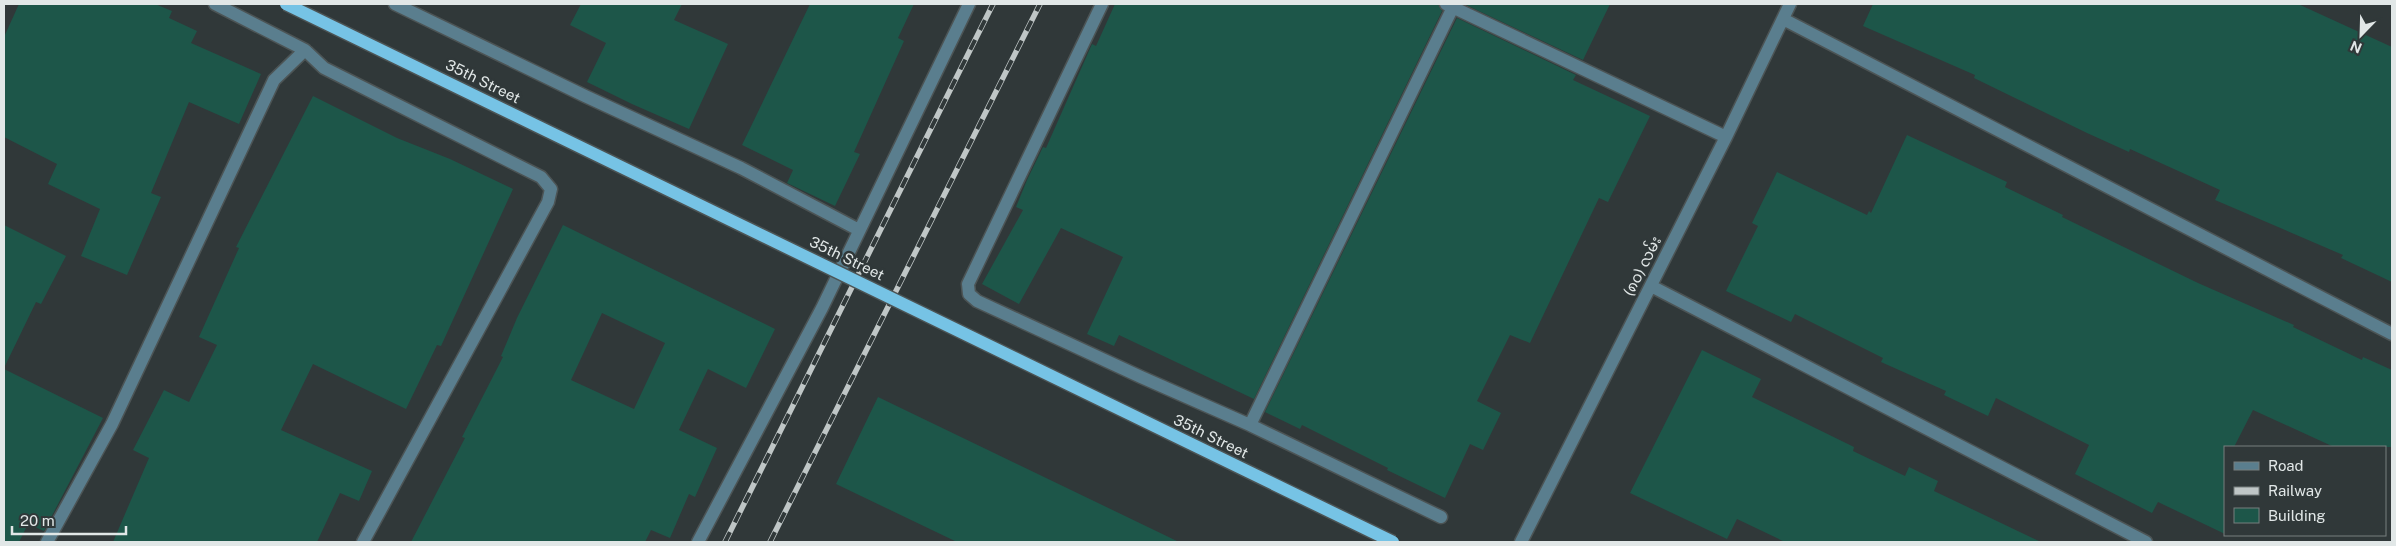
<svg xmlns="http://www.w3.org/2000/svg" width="2396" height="546" font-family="'Public Sans','Noto Sans Myanmar',sans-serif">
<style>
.building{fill:#1d5649;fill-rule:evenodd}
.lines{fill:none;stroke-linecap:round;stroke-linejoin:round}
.minor-casing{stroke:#4c5455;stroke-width:15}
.minor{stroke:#5a7e8e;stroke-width:12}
.rail-casing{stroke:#bfc6c6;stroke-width:5.5}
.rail{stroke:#303839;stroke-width:4;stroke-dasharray:11;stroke-linecap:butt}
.major-bridge-casing{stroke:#4c5455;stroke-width:15;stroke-linecap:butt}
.major-bridge{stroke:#76c3e5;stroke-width:12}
.labels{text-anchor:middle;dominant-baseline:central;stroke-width:5;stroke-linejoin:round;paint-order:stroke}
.street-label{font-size:15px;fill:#e1e7e7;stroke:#303839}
</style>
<rect width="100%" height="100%" fill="#303839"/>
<path class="building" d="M19 4H155L172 11 169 18 197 31 191 43 261 74 239 124 189 102 151 193 161 197 127 275 81 256 100 209 48 184 57 164 4 137V37Z
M581 4H682L674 20 728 44 689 129 632 104 587 82 606 43 570 25Z
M810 4H914L898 38 904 41 854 152 860 154 835 206 787 183 793 170 742 145Z
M1115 4H1438L1442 11 1254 399 1119 335 1114 346 1087 334 1123 257 1061 228 1019 304 982 284 1023 210 1016 207 1027 180 1043 147 1046 148 1092 44 1096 46Z
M1464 4H1610L1583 60Z
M1873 4H2298L2392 47V282L2341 258 2343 255 2215 200 2220 190 2130 149 2129 152 2087 133 1974 78 1975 75 1863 26Z
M1457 18 1576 75 1573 80 1650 116 1608 202 1599 198 1530 343 1510 335 1477 401 1501 413 1483 450 1470 444 1445 498 1387 470 1388 468 1302 425 1300 429 1265 412Z
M313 96 397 138 450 159 513 189 441 346 437 345 406 409 313 364 281 430 372 471 359 501 340 493 317 542H113L149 458 133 450 164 390 189 402 217 345 199 337 239 248 236 247Z
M1907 135 2007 182 2005 187 2063 215 2062 217 2198 283 2294 325 2293 327 2362 360 2363 357 2392 370V447H2334L2253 410 2234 447H2225V534L2158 502 2152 513 2075 474 2089 445 1996 398 1988 416 1944 395 1946 391 1881 362 1883 358 1795 314 1791 322 1726 291 1758 226 1752 223 1777 172 1867 215 1869 211 1871 213Z
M4 225 66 256 41 304 36 302 4 368Z
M563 225 775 329 746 388 708 369 679 430 717 448 695 497 689 494 670 538 651 530 645 542H411L465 438 462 437 503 357 501 356 517 318ZM602 313 665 343 634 409 571 380Z
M1702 350 1761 379 1752 397 1854 447 1853 451 1905 476 1909 467 1938 481 1934 491 2041 542H1785L1737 519 1727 539 1630 493Z
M4 369 103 418 44 531 28 524 19 542H4Z
M878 397 1179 542H957L836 484Z"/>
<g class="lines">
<defs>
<path id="minor" d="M215 4 305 50
M395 4 585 96 741 168 859 230
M1102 4 968 284 969 294 977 301 1141 377 1250 425 1441 517
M1446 4 1726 137
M1783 19 2392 334
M1651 286 2146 542
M1250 425 1453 7
M47 542 112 424 274 80 305 50 324 68 541 177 551 189 548 202 363 542
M698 542 822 308 969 4
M1521 542 1726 137 1790 4"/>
</defs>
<use href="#minor" class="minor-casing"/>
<use href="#minor" class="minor"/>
<defs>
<path id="rail" d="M725 542 993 4
M770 542 1040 4"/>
</defs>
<use href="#rail" class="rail-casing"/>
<use href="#rail" class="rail"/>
<defs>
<path id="major-bridge" d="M286 4 1393 542"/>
</defs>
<use href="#major-bridge" class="major-bridge-casing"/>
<use href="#major-bridge" class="major-bridge"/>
</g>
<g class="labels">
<g class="street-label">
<text transform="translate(483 81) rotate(26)">35th Street</text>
<text transform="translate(847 258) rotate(26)">35th Street</text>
<text transform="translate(1642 266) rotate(-63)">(၈၀) လမ်း</text>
<text transform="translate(1211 436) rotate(26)">35th Street</text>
</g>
</g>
<rect width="2396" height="546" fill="none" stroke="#e1e7e7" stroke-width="10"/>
<rect x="2224" y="446" width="162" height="90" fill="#303839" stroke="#777e7f"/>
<rect x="2234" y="462" width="25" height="8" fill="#5a7e8e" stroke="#777e7f"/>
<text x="2268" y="471" font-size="15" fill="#e1e7e7">Road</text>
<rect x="2234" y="487" width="25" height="8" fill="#bfc6c6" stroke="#777e7f"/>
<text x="2268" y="496" font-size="15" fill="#e1e7e7">Railway</text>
<rect x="2234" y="508" width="25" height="15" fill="#1d5649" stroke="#777e7f"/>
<text x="2268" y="521" font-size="15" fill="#e1e7e7">Building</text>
<g transform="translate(2361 35) rotate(203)" stroke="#303839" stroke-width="4" paint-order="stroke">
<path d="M0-4L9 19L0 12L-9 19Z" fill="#e1e7e7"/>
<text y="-8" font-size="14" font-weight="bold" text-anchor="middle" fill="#e1e7e7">N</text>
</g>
<path d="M12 526v8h114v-8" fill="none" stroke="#e1e7e7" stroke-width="2.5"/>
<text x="20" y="526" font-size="15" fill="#e1e7e7" stroke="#303839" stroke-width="4" paint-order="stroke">20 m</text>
</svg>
